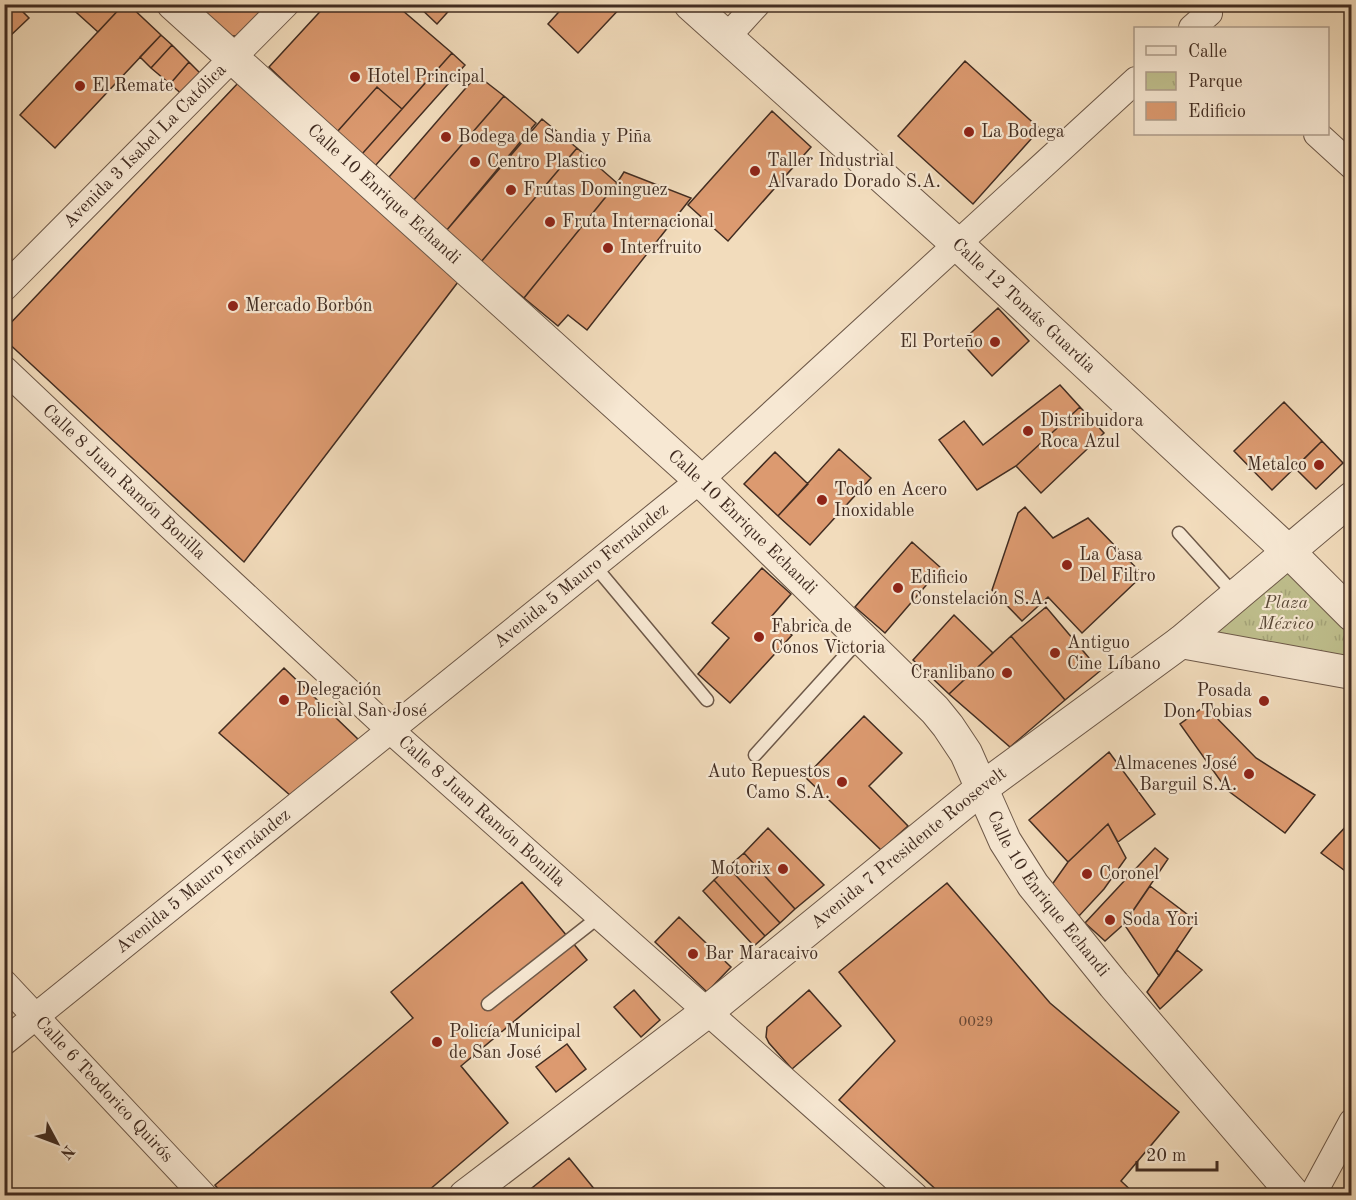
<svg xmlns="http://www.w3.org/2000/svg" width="1356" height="1200" font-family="'Old Standard TT',serif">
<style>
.park{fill:url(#park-tufts);stroke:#807657;stroke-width:1.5}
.building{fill:#dc9a70;stroke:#412c21;stroke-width:1.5}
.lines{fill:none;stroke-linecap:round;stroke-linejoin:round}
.service-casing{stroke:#6d5848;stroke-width:15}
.minor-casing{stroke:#6d5848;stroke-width:28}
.tertiary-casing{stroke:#6d5848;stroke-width:34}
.service{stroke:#f7e8d3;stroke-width:12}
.minor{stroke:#f7e8d3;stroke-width:26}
.tertiary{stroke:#f7e8d3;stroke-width:32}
.poi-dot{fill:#8f2418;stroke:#f7e8d3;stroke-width:2}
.labels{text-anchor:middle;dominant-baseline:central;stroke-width:4.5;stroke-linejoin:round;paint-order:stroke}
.number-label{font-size:15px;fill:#684835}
.poi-label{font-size:18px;fill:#412c21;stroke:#f7e8d3;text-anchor:start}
.street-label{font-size:18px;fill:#412c21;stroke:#f7e8d3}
.park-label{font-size:18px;font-style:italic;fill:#5a4937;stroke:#f7e8d3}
</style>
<defs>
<pattern id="park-tufts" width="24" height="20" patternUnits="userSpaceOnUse" patternTransform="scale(1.5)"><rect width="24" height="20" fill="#bfbf8d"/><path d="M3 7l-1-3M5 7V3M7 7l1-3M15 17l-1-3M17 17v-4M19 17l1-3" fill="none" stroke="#a5a479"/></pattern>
</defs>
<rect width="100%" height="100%" fill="#f2dcbc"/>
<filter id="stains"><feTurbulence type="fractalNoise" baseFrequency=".00333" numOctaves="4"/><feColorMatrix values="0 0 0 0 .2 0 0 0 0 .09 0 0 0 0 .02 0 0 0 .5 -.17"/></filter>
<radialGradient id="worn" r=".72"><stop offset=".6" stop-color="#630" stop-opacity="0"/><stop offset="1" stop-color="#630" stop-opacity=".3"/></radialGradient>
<path class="park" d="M1288 551 1351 615V673L1181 642Z"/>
<path class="building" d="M4 4H15L29 18 9 37 4 33Z
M67 4H124L98 32Z
M124 4H128L161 35 55 148 20 115Z
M183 4H268L239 36H218Z
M327 4H395L452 53 402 109 377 87 337 132 269 67Z
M416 4H455L437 24Z
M566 4H624L578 53 548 24Z
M161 35 172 45 151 68 140 57Z
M172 45 189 62 170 84 151 68Z
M452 53 465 65 375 166 362 154Z
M965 61 1040 129 973 204 898 136Z
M189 62 200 73 184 96 170 84Z
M477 75 504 96 413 201 389 177Z
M239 82 458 282 244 562 4 339V330Z
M377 87 402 109 362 154 337 132Z
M504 96 536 123 446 231 413 201Z
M772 111 811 147 728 241 688 205Z
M542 119 577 148 481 262 446 231Z
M577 148 617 183 524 298 481 262Z
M624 172 691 198 587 330 568 315 558 326 524 298 617 183Z
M998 308 1029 341 992 376 961 342Z
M1060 385 1080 407 1016 466 977 490 939 440 964 421 983 445Z
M1284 402 1322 441 1272 490 1234 451Z
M1080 407 1104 433 1041 493 1016 466Z
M1322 441 1343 463 1316 489 1295 468Z
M839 449 871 478 810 545 778 516Z
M775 452 808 484 778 516 744 484Z
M1025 507 1053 538 1088 518 1143 575 1082 633 1048 597 1022 621 992 590 1018 513Z
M912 542 941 568 885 633 855 607Z
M762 568 791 594 771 617 792 635 730 703 698 674 729 638 712 623Z
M1046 607 1100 671 1065 700 1011 636Z
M954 615 993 653 949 694 913 660Z
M1011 636 1065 700 1010 747 949 694Z
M284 668 361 742 291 796 219 733Z
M1205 706 1256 758 1315 795 1285 833 1227 790 1180 724Z
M864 716 902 753 869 786 908 826 881 850 805 777Z
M1109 752 1155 814 1118 842 1108 824 1068 862 1029 820Z
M1352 820V876L1321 853Z
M1108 824 1126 858 1104 889 1079 916 1051 886 1068 862Z
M768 828 824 885 795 909 744 853Z
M1155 848 1168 859 1124 924 1105 941 1085 923Z
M744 853 795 909 780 923 728 867Z
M728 867 780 923 765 936 714 880Z
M714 880 765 936 754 946 703 891Z
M522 882 587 960 461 1066 508 1123 422 1196H224L215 1185 413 1018 391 992Z
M947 883 1050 1003 1179 1112 1121 1181 1137 1196H943L839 1100 895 1041 839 972Z
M1150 886 1196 921 1159 976 1124 924Z
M679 917 731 967 707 992 655 942Z
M1177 950 1202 970 1160 1009 1147 992Z
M634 990 660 1020 641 1037 614 1007Z
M809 990 841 1026 792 1069 769 1043 766 1037 767 1027Z
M567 1044 586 1069 556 1092 536 1067Z
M569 1158 600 1196H522Z"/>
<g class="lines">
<defs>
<path id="service" d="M1179 533 1235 595
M594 565 707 700
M755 755 860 639
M488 1004 600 916"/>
<g id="minor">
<path d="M1192 28 1209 13 1207 4"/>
<path d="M726 38 757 4"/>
<path d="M1317 134 1352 166"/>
<path id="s1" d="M4 288 286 4"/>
<path id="s2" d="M4 369 169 525 390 730 915 1196"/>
<path id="s3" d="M4 983 204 1196"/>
<path id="s4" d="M4 1042 700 480 1136 80"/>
<path d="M1312 1196 1352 1122"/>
</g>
<g id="tertiary">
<path id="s5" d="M173 4 700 480 935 710 948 726 966 753 1005 841 1033 885 1114 985 1295 1196"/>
<path id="s6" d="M690 4 956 243 1288 551 1352 615"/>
<path d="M1181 642 1352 673"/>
<path id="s7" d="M465 1196 708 1011 982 788 1181 642 1352 498"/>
</g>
</defs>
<use href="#service" class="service-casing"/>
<use href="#minor" class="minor-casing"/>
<use href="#tertiary" class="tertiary-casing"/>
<use href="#service" class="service"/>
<use href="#minor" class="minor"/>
<use href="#tertiary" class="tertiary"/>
</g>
<g class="poi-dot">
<circle cx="355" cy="77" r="6"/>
<circle cx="80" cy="86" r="6"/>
<circle cx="969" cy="132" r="6"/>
<circle cx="446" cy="137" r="6"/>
<circle cx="475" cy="162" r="6"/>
<circle cx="755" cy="171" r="6"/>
<circle cx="511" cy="190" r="6"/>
<circle cx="550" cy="222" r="6"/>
<circle cx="608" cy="248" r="6"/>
<circle cx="233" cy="306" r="6"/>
<circle cx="995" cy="342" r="6"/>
<circle cx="1028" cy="431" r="6"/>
<circle cx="1319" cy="465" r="6"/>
<circle cx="822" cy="500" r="6"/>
<circle cx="1067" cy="565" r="6"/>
<circle cx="898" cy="588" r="6"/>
<circle cx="759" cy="637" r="6"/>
<circle cx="1055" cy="653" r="6"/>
<circle cx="1007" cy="673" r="6"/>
<circle cx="284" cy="700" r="6"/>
<circle cx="1264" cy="701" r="6"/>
<circle cx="1249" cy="774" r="6"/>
<circle cx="842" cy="782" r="6"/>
<circle cx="783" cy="869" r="6"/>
<circle cx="1087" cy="874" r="6"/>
<circle cx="1110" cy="920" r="6"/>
<circle cx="693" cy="954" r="6"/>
<circle cx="437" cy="1042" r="6"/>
</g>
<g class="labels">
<g class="number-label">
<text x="976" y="1022">0029</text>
</g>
<g class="poi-label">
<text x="367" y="77">Hotel Principal</text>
<text x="92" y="86">El Remate</text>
<text x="981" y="132">La Bodega</text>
<text x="458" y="137">Bodega de Sandia y Piña</text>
<text x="767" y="161">Taller Industrial<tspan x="767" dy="21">Alvarado Dorado S.A.</tspan></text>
<text x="487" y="162">Centro Plastico</text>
<text x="523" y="190">Frutas Dominguez</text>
<text x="562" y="222">Fruta Internacional</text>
<text x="620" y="248">Interfruito</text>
<text x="245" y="306">Mercado Borbón</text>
<text x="983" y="342" text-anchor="end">El Porteño</text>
<text x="1040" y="421">Distribuidora<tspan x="1040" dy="21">Roca Azul</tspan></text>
<text x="1307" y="465" text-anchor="end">Metalco</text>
<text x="834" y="490">Todo en Acero<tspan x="834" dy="21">Inoxidable</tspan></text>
<text x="1079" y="555">La Casa<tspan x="1079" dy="21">Del Filtro</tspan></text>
<text x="910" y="578">Edificio<tspan x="910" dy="21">Constelación S.A.</tspan></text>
<text x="771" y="627">Fabrica de<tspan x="771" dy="21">Conos Victoria</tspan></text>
<text x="1067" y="643">Antiguo<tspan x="1067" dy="21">Cine Líbano</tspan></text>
<text x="995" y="673" text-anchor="end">Cranlibano</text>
<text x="296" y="690">Delegación<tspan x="296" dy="21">Policial San José</tspan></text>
<text x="1252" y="691" text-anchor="end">Posada<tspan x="1252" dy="21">Don Tobias</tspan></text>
<text x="1237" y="764" text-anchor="end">Almacenes José<tspan x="1237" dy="21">Barguil S.A.</tspan></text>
<text x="830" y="772" text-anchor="end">Auto Repuestos<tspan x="830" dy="21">Camo S.A.</tspan></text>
<text x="771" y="869" text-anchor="end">Motorix</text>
<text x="1099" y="874">Coronel</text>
<text x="1122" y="920">Soda Yori</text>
<text x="705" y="954">Bar Maracaivo</text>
<text x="449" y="1032">Policía Municipal<tspan x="449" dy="21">de San José</tspan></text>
</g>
<g class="street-label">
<text stroke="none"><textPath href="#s1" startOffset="200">Avenida 3 Isabel La Católica</textPath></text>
<text stroke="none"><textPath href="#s5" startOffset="284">Calle 10 Enrique Echandi</textPath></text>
<text stroke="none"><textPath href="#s6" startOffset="450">Calle 12 Tomás Guardia</textPath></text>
<text stroke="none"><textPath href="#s2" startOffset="165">Calle 8 Juan Ramón Bonilla</textPath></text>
<text stroke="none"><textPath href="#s5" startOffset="770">Calle 10 Enrique Echandi</textPath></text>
<text stroke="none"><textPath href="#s4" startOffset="742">Avenida 5 Mauro Fernández</textPath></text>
<text stroke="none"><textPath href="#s2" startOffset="651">Calle 8 Juan Ramón Bonilla</textPath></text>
<text stroke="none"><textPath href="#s7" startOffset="564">Avenida 7 Presidente Roosevelt</textPath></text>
<text stroke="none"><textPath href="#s4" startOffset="256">Avenida 5 Mauro Fernández</textPath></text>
<text stroke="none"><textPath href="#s5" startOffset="1256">Calle 10 Enrique Echandi</textPath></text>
<text stroke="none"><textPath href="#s3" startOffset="146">Calle 6 Teodorico Quirós</textPath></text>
</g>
<g class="park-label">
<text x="1286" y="603">Plaza<tspan x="1286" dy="21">México</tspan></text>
</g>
</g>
<rect width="1356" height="1200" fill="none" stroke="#f2dcbc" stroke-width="24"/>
<rect x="6" y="6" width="1344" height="1188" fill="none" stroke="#412c21" stroke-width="3"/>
<rect x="12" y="12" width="1332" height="1176" fill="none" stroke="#412c21" stroke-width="1.5"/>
<rect x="1134" y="27" width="195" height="108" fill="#f7e8d3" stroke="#ae9d8c" stroke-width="1.5"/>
<rect x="1146" y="46" width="30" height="9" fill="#f7e8d3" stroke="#ae9d8c" stroke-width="1.5"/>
<text x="1188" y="57" font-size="18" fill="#412c21">Calle</text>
<rect x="1146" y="72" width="30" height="18" fill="url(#park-tufts)" stroke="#ae9d8c" stroke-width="1.5"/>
<text x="1188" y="87" font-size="18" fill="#412c21">Parque</text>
<rect x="1146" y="102" width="30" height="18" fill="#dc9a70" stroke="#ae9d8c" stroke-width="1.5"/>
<text x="1188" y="117" font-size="18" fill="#412c21">Edificio</text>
<g transform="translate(57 1143) rotate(131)" stroke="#f7e8d3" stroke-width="4.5" paint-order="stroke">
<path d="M0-4.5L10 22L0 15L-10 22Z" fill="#412c21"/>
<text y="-9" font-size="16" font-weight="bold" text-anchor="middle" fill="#412c21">N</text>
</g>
<path d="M1137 1161v9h80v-9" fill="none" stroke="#412c21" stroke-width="3"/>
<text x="1146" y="1161" font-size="18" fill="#412c21" stroke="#f7e8d3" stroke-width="4.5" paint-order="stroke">20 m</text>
<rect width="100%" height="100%" filter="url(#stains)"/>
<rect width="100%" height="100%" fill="url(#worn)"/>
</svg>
